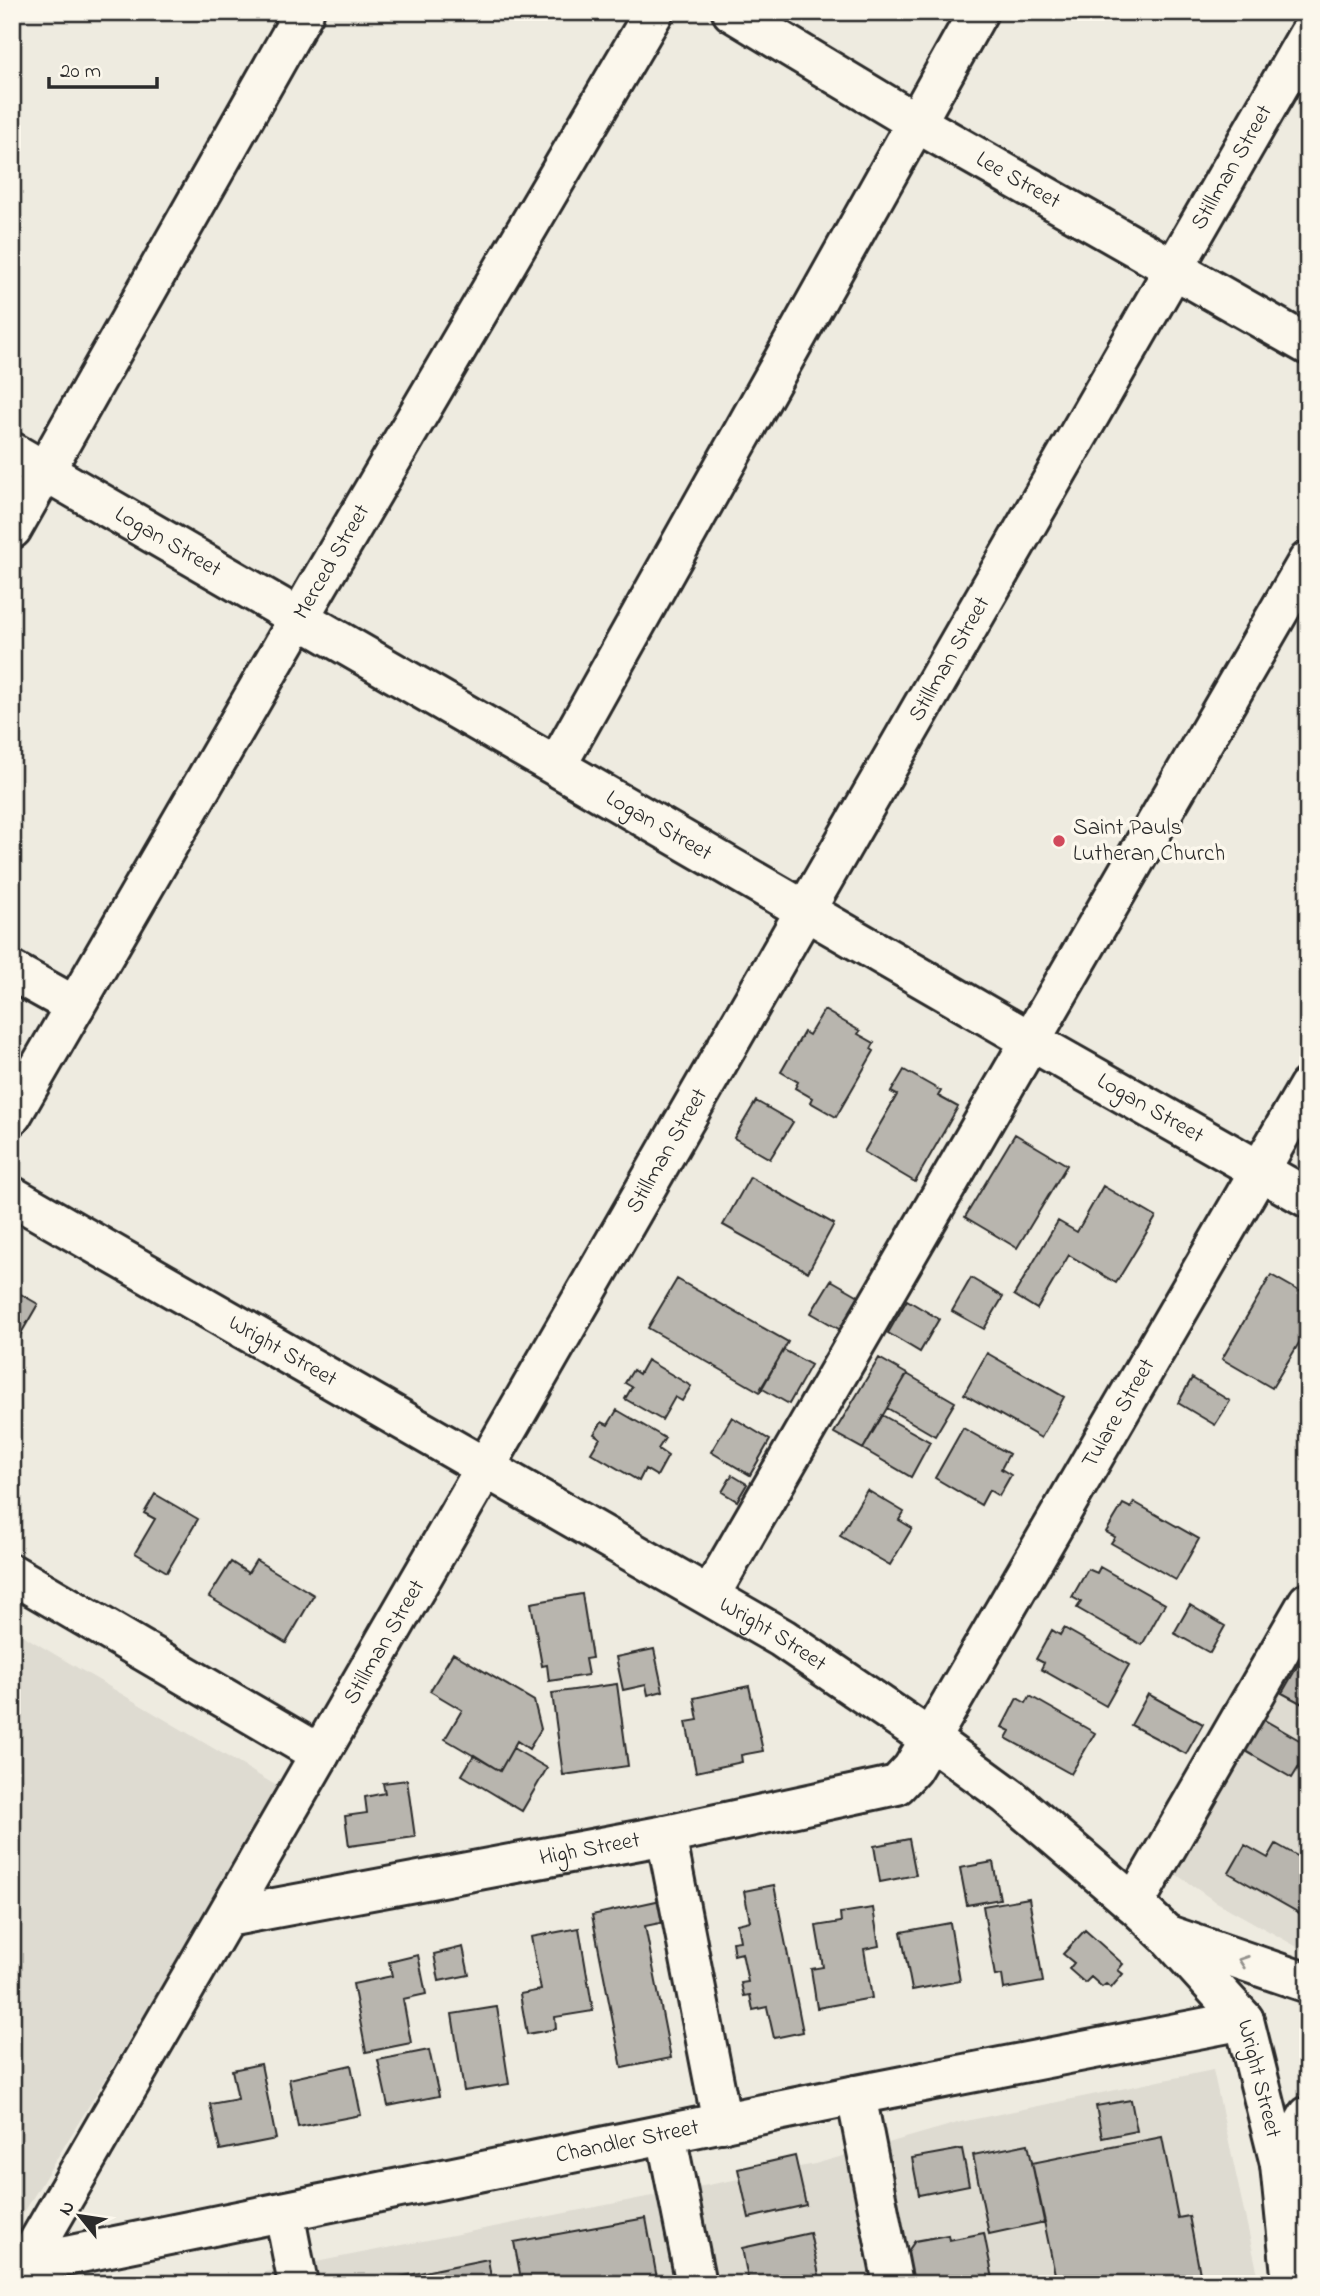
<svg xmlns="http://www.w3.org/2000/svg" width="1320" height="2296" font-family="'Indie Flower',sans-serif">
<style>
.built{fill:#dedbd1}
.building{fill:#b8b5ae;stroke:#2b2b2b;stroke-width:2}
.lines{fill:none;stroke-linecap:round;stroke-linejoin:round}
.minor-casing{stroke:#2b2b2b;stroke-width:44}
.minor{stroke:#fbf7ec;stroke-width:38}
.oneway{stroke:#93918c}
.poi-dot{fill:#d1495b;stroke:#fbf7ec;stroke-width:2.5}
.labels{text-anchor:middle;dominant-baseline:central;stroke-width:7;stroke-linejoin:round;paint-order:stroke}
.street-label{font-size:23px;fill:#2b2b2b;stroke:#fbf7ec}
.poi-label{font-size:23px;fill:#2b2b2b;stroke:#fbf7ec;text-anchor:start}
</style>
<rect width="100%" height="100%" fill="#eeebe0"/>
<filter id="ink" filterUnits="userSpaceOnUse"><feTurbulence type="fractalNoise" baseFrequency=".0143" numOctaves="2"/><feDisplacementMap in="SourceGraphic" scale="14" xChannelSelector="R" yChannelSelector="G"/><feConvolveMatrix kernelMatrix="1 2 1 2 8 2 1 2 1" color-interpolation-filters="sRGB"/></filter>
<g filter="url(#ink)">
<path class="built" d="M1308 1571V1953L1213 1900 1144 1852Z
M12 1629 277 1786 160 1989 12 2232Z
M1213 2070 1260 2284H204L815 2164 961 2122Z"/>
<path class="building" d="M824 1010 860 1031 858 1034 874 1043 871 1049 874 1051 836 1117 810 1102 812 1098 795 1088 798 1082 781 1072 804 1032 809 1035Z
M904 1070 941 1091 938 1096 958 1107 915 1182 864 1152 897 1095 891 1092Z
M756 1101 793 1122 770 1159 734 1138Z
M1015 1134 1067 1165 1017 1248 965 1217Z
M750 1177 834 1224 808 1272 723 1225Z
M1103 1186 1156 1217 1116 1283 1069 1255 1037 1309 1014 1295 1058 1221 1077 1232Z
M1271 1275 1308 1296V1328L1272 1388 1222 1359Z
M971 1278 1003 1297 984 1329 952 1311Z
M677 1279 788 1342 760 1392 648 1328Z
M831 1280 864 1299 844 1332 811 1313Z
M12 1289 38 1304 12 1349Z
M907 1300 939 1319 920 1352 888 1333Z
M784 1350 811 1365 789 1404 761 1388Z
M987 1353 1064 1397 1041 1438 964 1394Z
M879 1358 907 1374 863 1449 834 1433Z
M647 1360 691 1386 682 1401 675 1397 662 1420 625 1399 632 1387 625 1383 633 1370 639 1374Z
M907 1374 955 1402 935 1436 887 1408Z
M1192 1378 1230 1401 1215 1425 1178 1403Z
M617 1410 665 1438 658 1449 668 1456 657 1476 645 1469 639 1481 591 1453 600 1438 594 1434 602 1422 608 1425Z
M882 1415 930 1442 911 1477 863 1449Z
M732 1417 770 1440 750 1475 711 1452Z
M963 1428 1009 1454 1001 1469 1011 1475 999 1496 989 1490 981 1505 935 1478Z
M732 1475 747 1484 737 1501 722 1492Z
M867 1490 904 1512 899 1520 912 1528 890 1565 840 1536Z
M155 1494 198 1519 167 1572 135 1553 155 1519 144 1513Z
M1134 1502 1199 1539 1176 1580 1111 1543 1115 1537 1106 1532 1123 1504 1131 1508Z
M256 1560 314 1595 286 1643 209 1597 231 1562 248 1573Z
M1100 1567 1165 1604 1142 1645 1077 1608 1081 1602 1072 1597 1088 1569 1097 1573Z
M582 1594 592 1658 585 1659 588 1675 549 1681 547 1665 542 1666 531 1603Z
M1190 1605 1225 1626 1210 1653 1174 1633Z
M1064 1628 1129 1665 1106 1706 1041 1669 1044 1663 1036 1659 1052 1630 1060 1635Z
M654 1649 663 1691 648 1695 646 1685 623 1690 616 1657Z
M453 1653 534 1701 541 1729 529 1749 517 1741 500 1771 445 1739 462 1710 430 1691Z
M1305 1653 1308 1654V1707L1282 1693Z
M617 1684 628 1766 563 1775 552 1693Z
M749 1686 763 1751 741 1755 742 1762 696 1772 686 1722 698 1720 694 1698Z
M1148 1694 1203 1724 1186 1754 1131 1725Z
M1030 1696 1095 1733 1071 1774 1006 1738 1010 1731 1002 1727 1017 1698 1026 1703Z
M1261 1718 1308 1745V1752L1292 1778 1242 1749Z
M513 1748 547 1768 522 1811 462 1775 474 1755 500 1771Z
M407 1780 415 1837 349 1846 345 1816 367 1813 365 1797 385 1793 383 1783Z
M909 1839 916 1875 880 1882 874 1846Z
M1276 1844 1308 1862V1918L1229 1873 1245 1845 1268 1858Z
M993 1862 1000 1899 967 1905 960 1868Z
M774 1885 803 2032 774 2038 767 2007 753 2010 750 1995 744 1996 741 1983 748 1982 742 1953 734 1955 732 1942 740 1941 737 1924 750 1921 744 1891Z
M1029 1898 1043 1982 1004 1989 1002 1975 995 1976 983 1906Z
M661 1900 665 1922 645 1926 671 2058 622 2068 592 1915Z
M873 1908 879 1946 864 1949 872 1998 817 2008 811 1969 823 1967 816 1926 841 1922 840 1913Z
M950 1923 960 1981 912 1990 901 1932Z
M579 1928 593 2011 555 2017 556 2029 527 2034 520 1994 541 1990 531 1937Z
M1085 1930 1123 1964 1118 1970 1123 1974 1111 1988 1106 1984 1102 1987 1091 1977 1085 1983 1069 1969 1074 1963 1063 1954Z
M463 1947 469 1975 439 1981 434 1954Z
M418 1955 426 1994 403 1999 411 2043 366 2052 353 1984 392 1976 389 1962Z
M497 2007 509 2084 464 2091 452 2014Z
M429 2050 439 2096 388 2106 378 2060Z
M261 2064 276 2139 220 2150 210 2104 238 2099 232 2070Z
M351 2065 361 2115 298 2127 289 2079Z
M1131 2100 1137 2131 1102 2138 1096 2106Z
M1162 2137 1178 2218 1189 2216 1202 2284H1057L1032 2163Z
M1028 2144 1045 2222 989 2234 973 2155Z
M962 2149 969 2185 919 2195 912 2158Z
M795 2156 806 2205 749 2218 738 2169Z
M646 2218 658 2284H568L567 2280 547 2284H522L514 2242Z
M810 2233 821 2284H749L742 2248Z
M984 2233 994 2284H909L904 2257 915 2241 948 2235 949 2240Z
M488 2259 492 2284H365Z"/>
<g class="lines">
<defs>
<g id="minor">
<path id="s1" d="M732 12 915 122 1308 345"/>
<path id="s2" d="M12 452 1031 1041 1308 1198"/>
<path d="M12 529 304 12"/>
<path d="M557 765 978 12"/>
<path d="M12 971 75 1006"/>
<path id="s3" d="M12 1115 317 587 654 12"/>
<path id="s4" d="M12 1196 782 1638 930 1739 1008 1796 1134 1904 1168 1936 1244 2020 1280 2164 1292 2284"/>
<path d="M12 1574 320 1754"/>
<path d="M710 1595 1308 561"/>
<path d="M666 1835 722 2123"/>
<path d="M1134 1904 1308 1602"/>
<path id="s5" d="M227 1917 666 1835 897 1785 912 1769 930 1739 1308 1087"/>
<path d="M1171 1936 1308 1983"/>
<path d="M856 2095 893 2284"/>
<path d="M666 2134 696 2284"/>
<path d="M1280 2164 1308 2116"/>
<path d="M284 2212 298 2284"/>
<path id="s6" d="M25 2265 504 1435 1308 35"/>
<path id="s7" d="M12 2267 856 2095 1244 2020"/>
</g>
</defs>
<use href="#minor" class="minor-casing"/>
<use href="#minor" class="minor"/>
</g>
<defs><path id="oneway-chevron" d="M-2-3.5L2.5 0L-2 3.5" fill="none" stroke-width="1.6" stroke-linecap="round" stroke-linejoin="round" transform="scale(1.75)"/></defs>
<use class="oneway" href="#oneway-chevron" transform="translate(1243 1961) rotate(-161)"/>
</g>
<circle class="poi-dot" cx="1059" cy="841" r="7"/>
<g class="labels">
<g class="street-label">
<text stroke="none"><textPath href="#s6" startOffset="2420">Stillman Street</textPath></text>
<text stroke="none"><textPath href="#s1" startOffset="332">Lee Street</textPath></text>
<text stroke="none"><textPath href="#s2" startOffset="180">Logan Street</textPath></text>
<text stroke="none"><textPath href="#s3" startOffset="639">Merced Street</textPath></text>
<text stroke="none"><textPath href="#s6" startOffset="1853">Stillman Street</textPath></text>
<text stroke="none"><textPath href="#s2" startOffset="747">Logan Street</textPath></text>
<text stroke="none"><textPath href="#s2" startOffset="1314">Logan Street</textPath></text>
<text stroke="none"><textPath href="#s6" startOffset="1286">Stillman Street</textPath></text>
<text stroke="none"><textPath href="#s4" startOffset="312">Wright Street</textPath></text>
<text stroke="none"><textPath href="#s5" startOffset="1116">Tulare Street</textPath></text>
<text stroke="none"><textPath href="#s4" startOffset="878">Wright Street</textPath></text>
<text stroke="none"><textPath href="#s6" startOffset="719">Stillman Street</textPath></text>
<text stroke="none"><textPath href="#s5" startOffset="369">High Street</textPath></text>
<text stroke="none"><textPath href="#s4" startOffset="1550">Wright Street</textPath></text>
<text stroke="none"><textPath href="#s7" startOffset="628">Chandler Street</textPath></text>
</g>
<g class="poi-label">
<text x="1073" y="828">Saint Pauls<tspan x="1073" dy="26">Lutheran Church</tspan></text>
</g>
</g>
<rect width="1320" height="2296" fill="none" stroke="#fbf7ec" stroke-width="42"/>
<rect x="21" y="21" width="1278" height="2254" fill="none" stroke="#2b2b2b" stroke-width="2.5" filter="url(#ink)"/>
<g transform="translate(80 2216) rotate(300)" stroke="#fbf7ec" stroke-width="5" paint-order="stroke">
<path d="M0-5L12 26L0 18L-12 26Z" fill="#2b2b2b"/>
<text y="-10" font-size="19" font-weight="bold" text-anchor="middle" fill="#2b2b2b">N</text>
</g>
<path d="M49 77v10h108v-10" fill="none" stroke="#2b2b2b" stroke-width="3.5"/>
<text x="60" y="77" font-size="21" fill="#2b2b2b" stroke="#fbf7ec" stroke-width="5" paint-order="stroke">20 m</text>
</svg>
